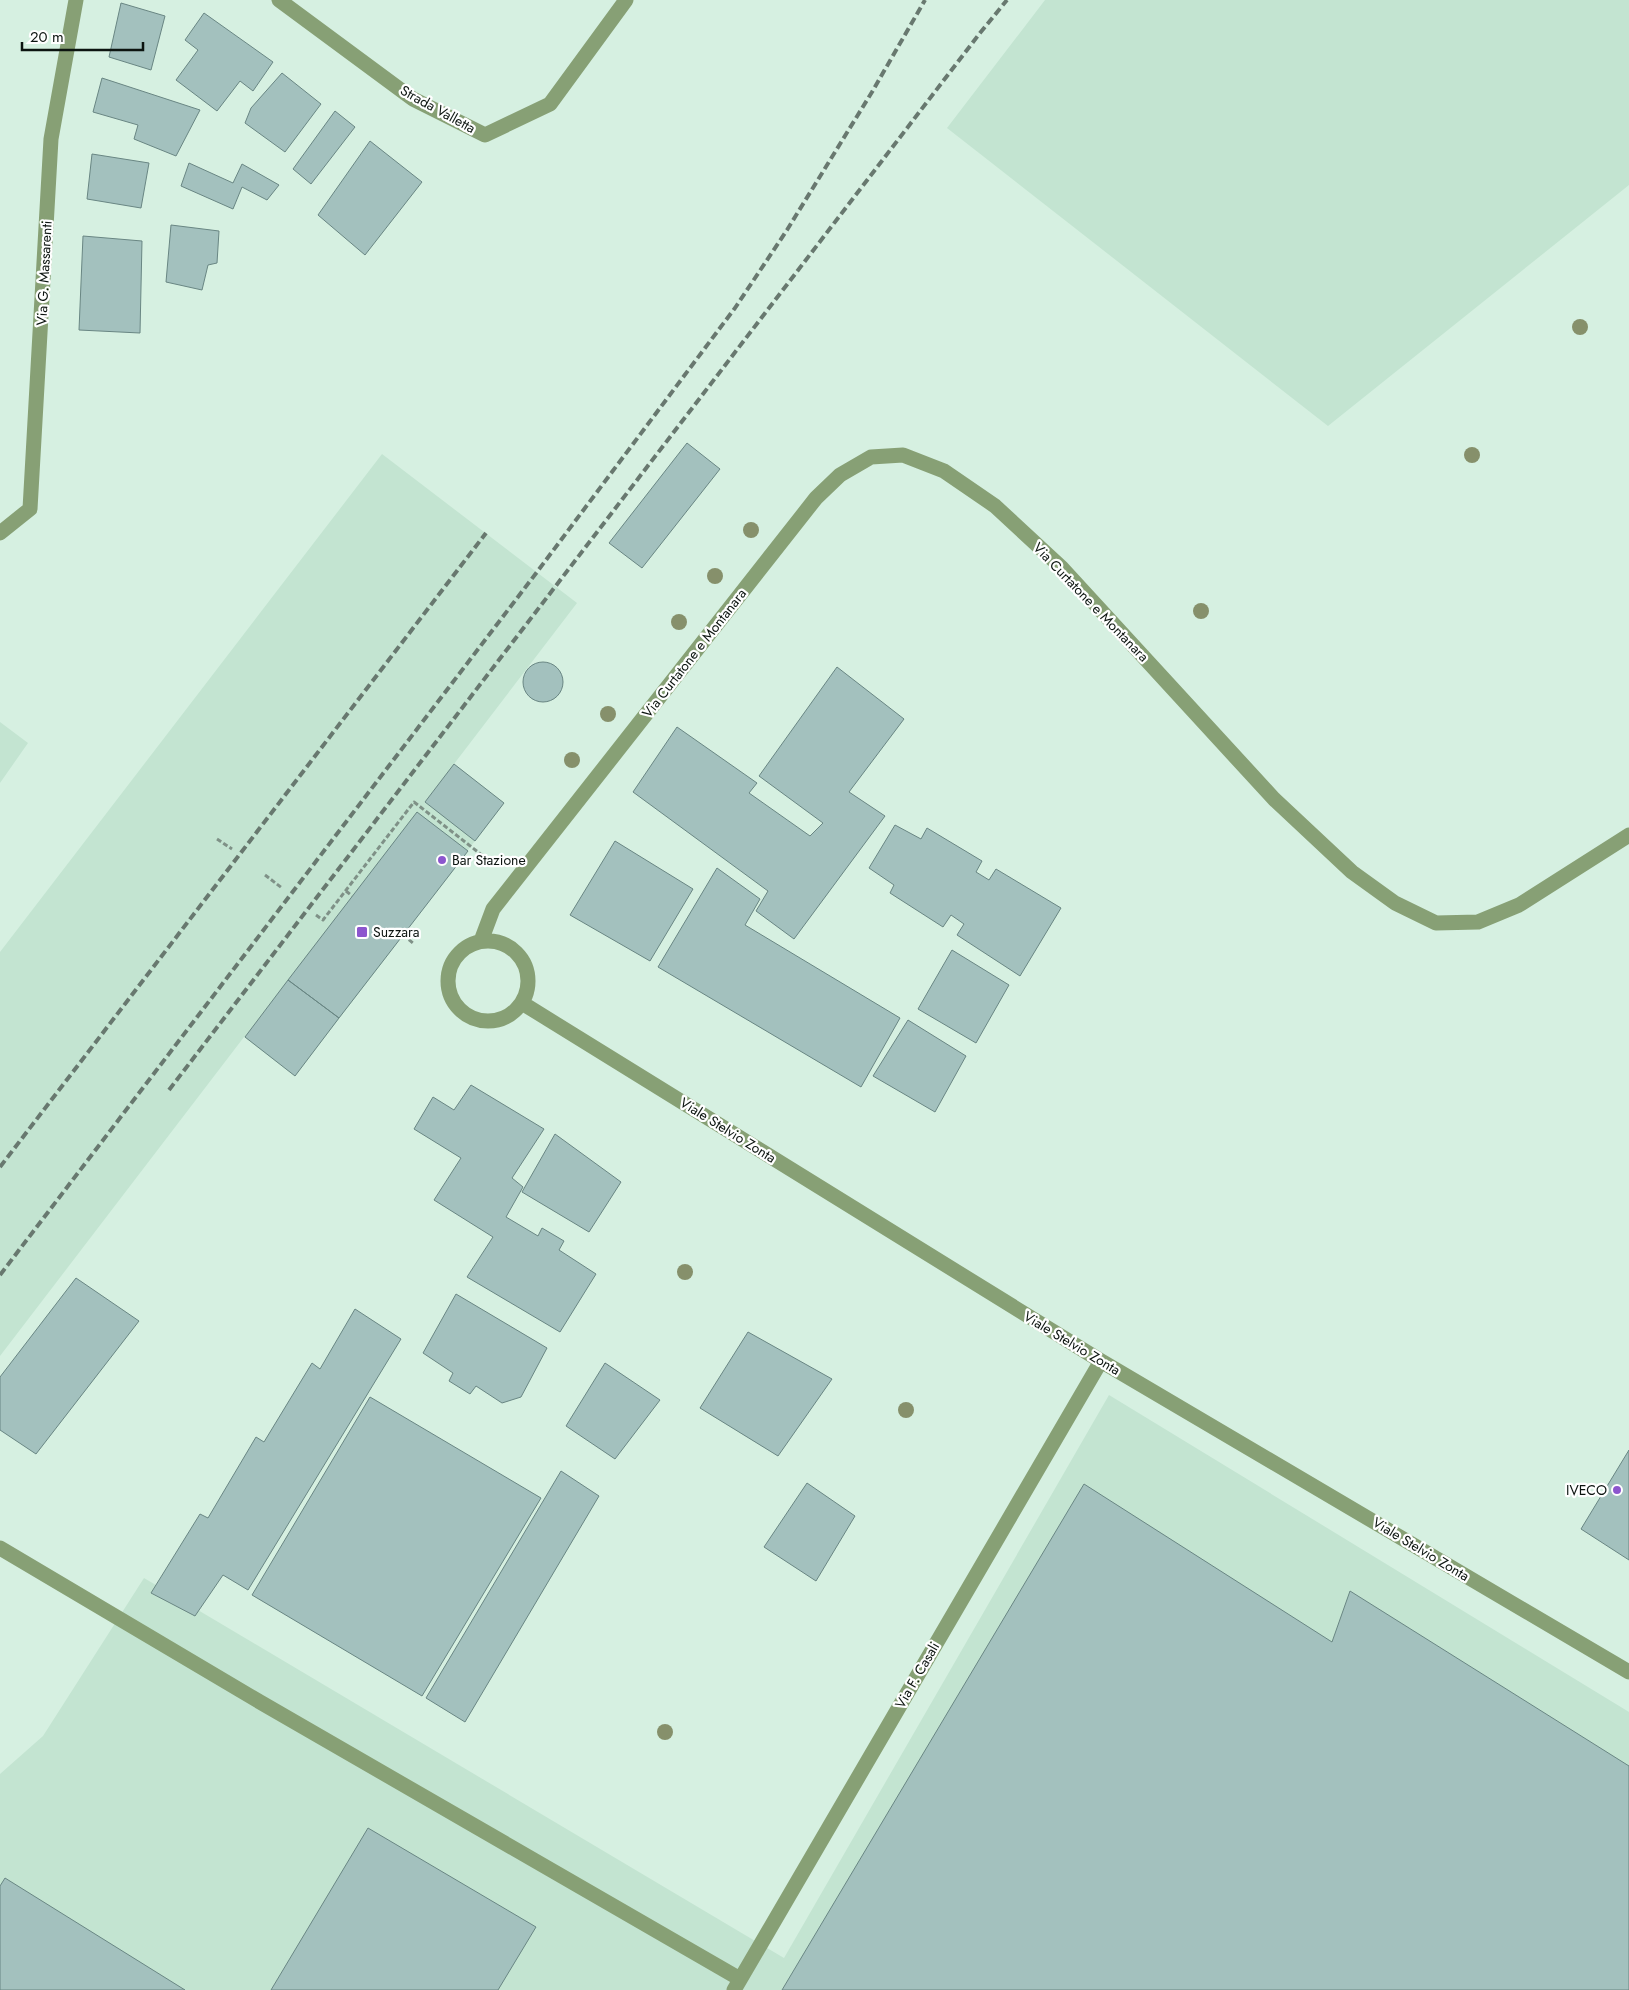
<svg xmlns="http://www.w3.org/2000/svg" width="1629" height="1990" font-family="Jost,sans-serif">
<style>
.built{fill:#c3e4d1}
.building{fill:#a3c1be;stroke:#698683}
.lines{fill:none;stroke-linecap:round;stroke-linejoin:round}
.path{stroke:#7f9187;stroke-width:3;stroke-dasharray:5 2.5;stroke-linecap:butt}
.street{stroke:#87a075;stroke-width:15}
.rail{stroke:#68786f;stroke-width:4;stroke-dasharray:8 4;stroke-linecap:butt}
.tree{fill:#86906b}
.poi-dot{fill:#8c56ce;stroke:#fff;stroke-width:2}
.labels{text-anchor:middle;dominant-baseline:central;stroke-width:4.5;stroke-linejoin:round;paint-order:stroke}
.street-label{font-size:14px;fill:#0c1410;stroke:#fff}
.poi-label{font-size:14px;fill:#0c1410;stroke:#fff;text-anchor:start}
</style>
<rect width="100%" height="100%" fill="#d6f0e1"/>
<path class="built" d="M1045 0H1629V185L1328 426 947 128Z
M382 454 577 603 454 764 504 803 295 1076 244 1037 0 1356V952Z
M0 722 28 743 0 783Z
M1109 1395 1629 1712V1990H0V1774L43 1736 144 1578 784 1958Z"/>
<path class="building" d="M121 3 165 16 151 70 109 57Z
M204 13 273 62 253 91 240 81 217 111 176 80 198 50 185 40Z
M282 73 321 104 285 152 245 123 251 108Z
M102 78 200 110 176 156 134 139 138 125 93 112Z
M335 111 355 127 311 184 293 169Z
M370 141 422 182 365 255 318 215Z
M92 154 149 163 141 208 87 199Z
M189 163 233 183 242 164 279 185 267 200 242 187 233 209 181 186Z
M171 225 219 231 217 263 208 265 202 290 166 282Z
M83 236 142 241 140 333 79 330Z
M687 443 720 469 642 568 609 543Z
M523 682a20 20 0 1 1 40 0a20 20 0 1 1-40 0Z
M837 667 904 719 849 792 885 816 794 939 756 911 768 891 633 792 677 727 757 783 749 793 810 836 823 823 759 776Z
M454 764 504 803 475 841 425 802Z
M417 812 468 851 339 1018 288 980Z
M895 825 921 839 927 828 982 861 976 872 989 880 996 869 1061 908 1020 976 957 935 964 924 951 915 943 927 890 893 894 885 869 868Z
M615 841 693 889 650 961 570 915Z
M717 868 760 899 745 925 900 1018 861 1087 658 967Z
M952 950 1009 985 976 1043 918 1009Z
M288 980 339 1018 295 1076 245 1037Z
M908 1020 966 1056 935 1112 873 1076Z
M471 1085 544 1129 512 1178 523 1187 506 1217 538 1236 542 1228 564 1241 559 1250 596 1274 560 1332 467 1277 493 1237 434 1200 461 1158 414 1129 433 1097 454 1110Z
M555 1134 621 1182 589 1232 522 1192Z
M76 1278 139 1321 36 1454 0 1430V1377Z
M456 1294 547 1348 521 1397 502 1403 476 1386 470 1394 449 1381 453 1373 423 1353Z
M355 1309 401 1339 248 1590 223 1575 195 1616 151 1593 200 1514 208 1518 256 1437 264 1442 312 1363 320 1369Z
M748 1332 832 1379 778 1456 700 1408Z
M605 1363 660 1400 615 1459 566 1426Z
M370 1397 541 1498 422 1696 252 1595Z
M1629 1450V1560L1581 1529Z
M561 1471 599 1496 465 1722 426 1698Z
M807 1483 855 1516 816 1581 764 1547Z
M1084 1484 1332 1642 1350 1591 1629 1766V1990H782Z
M368 1828 536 1927 498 1990H271Z
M5 1878 185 1990H0V1886Z"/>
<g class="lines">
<path class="path" d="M217 839 232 849
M265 875 282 888
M346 891 352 896
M316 915 323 920 414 802 492 863
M403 935 413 943"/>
<path class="street" d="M279 0 413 99 485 135 550 104 626 0
M0 533 30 509 51 139 76 0
M448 981a40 40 0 1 1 80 0a40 40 0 1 1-80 0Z
M481 941 493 909 816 498 840 475 871 457 903 455 944 471 995 506 1062 568 1274 799 1352 872 1395 903 1436 923 1478 922 1519 905 1629 835
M522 1003 1101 1361 1629 1672
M0 1548 260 1702 740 1979
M734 1990 1101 1361"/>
<path class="rail" d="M169 1090 980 33 1007 0
M0 1167 486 533
M0 1275 537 572 735 308 787 230 872 92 925 0"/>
</g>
<g class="tree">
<circle cx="1580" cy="327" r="8"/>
<circle cx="1472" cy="455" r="8"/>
<circle cx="751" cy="530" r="8"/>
<circle cx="715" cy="576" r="8"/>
<circle cx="1201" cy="611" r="8"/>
<circle cx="679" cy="622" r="8"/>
<circle cx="608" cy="714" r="8"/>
<circle cx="572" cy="760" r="8"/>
<circle cx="685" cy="1272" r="8"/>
<circle cx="906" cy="1410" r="8"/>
<circle cx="665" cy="1732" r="8"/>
</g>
<g class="poi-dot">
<circle cx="442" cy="860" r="5"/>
<rect x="356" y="926" width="12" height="12" rx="2.5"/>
<circle cx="1617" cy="1490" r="5"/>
</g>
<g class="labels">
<g class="street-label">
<text transform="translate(438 109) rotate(29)">Strada Valletta</text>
<text transform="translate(44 273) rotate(-87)">Via G. Massarenti</text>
<text transform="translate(1091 602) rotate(46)">Via Curtatone e Montanara</text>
<text transform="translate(694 653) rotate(-52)">Via Curtatone e Montanara</text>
<text transform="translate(728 1130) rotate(32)">Viale Stelvio Zonta</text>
<text transform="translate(1072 1343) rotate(31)">Viale Stelvio Zonta</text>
<text transform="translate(1421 1549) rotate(31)">Viale Stelvio Zonta</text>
<text transform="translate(917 1675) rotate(-60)">Via F. Casali</text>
</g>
<g class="poi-label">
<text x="452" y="860">Bar Stazione</text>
<text x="373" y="932">Suzzara</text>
<text x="1607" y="1490" text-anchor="end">IVECO</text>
</g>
</g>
<path d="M22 42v8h121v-8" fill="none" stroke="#0c1410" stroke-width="2.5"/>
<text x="30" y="42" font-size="15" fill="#0c1410" stroke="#ffffff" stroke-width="4" paint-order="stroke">20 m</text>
</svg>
